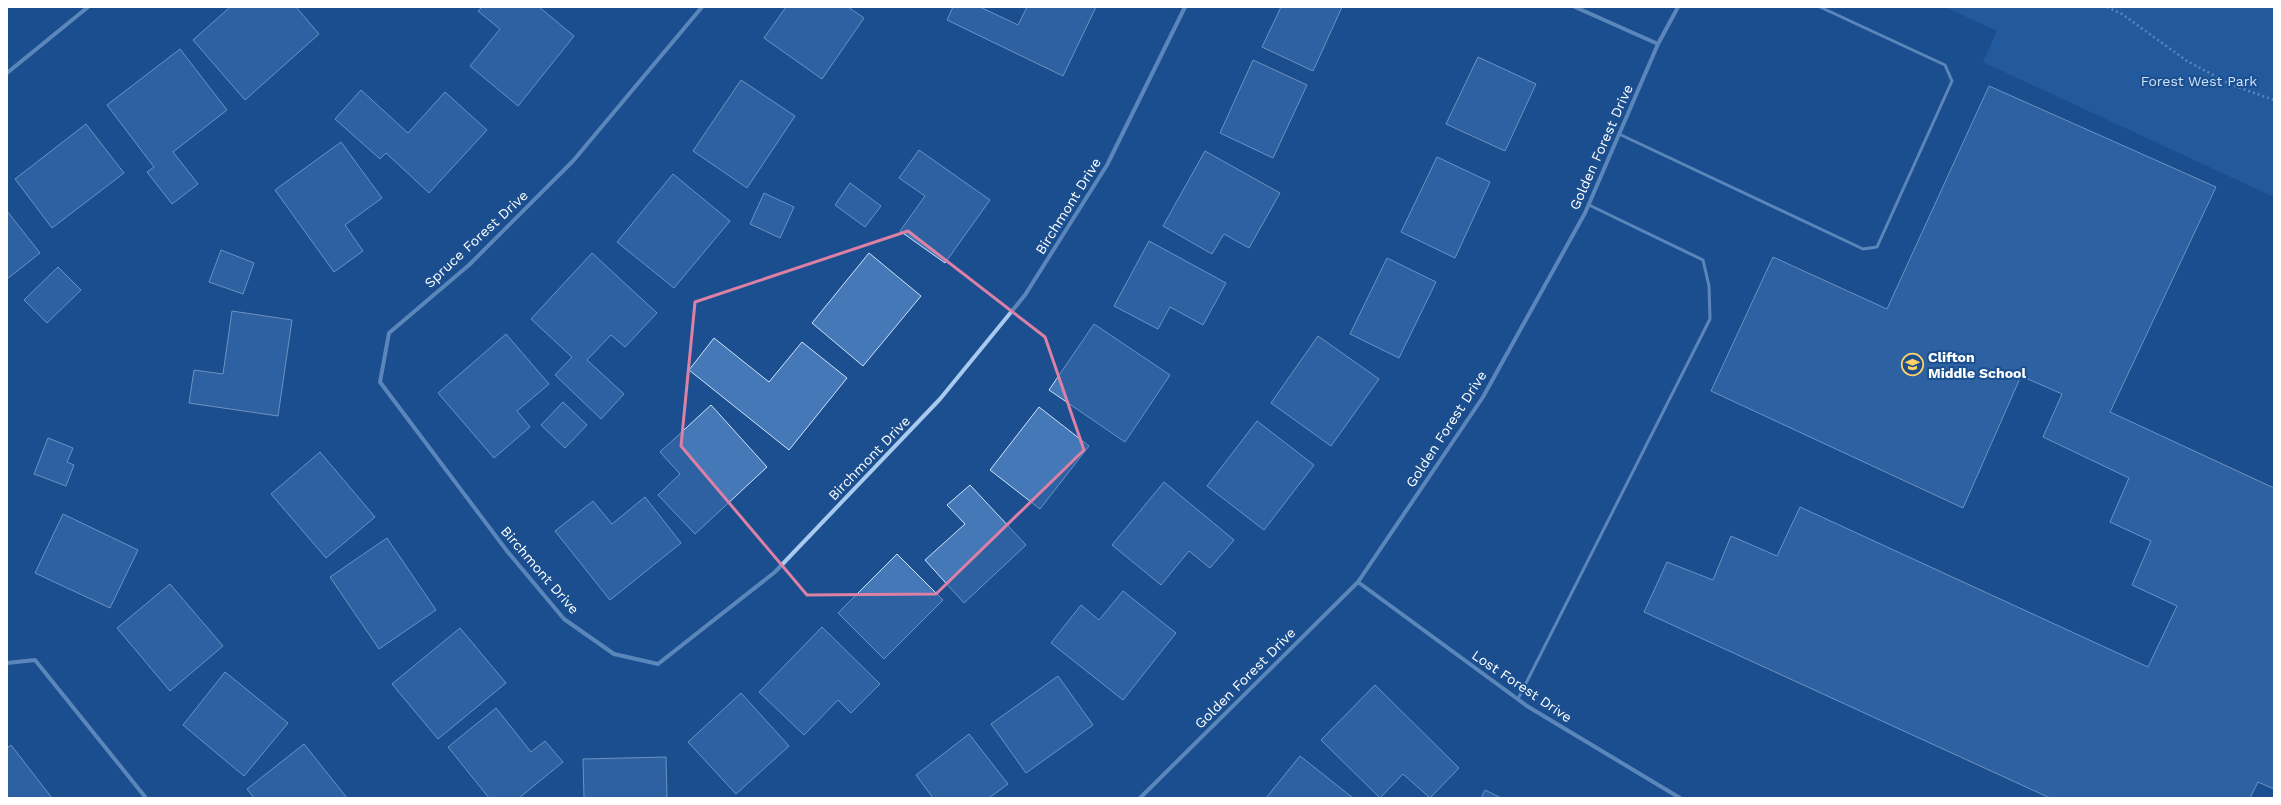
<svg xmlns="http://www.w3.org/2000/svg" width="2281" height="805" font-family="'Work Sans',sans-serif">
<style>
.green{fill:#2e69ad}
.building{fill:#4478b7;stroke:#cfe3fa}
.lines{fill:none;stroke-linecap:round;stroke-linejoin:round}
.path{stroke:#a9c9ee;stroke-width:2.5;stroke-dasharray:2 3;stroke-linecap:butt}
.lane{stroke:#a9c9ee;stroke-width:3}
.street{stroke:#a9c9ee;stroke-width:4}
.marked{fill:none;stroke:#dd80a5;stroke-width:3;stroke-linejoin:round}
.labels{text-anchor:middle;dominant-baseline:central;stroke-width:4;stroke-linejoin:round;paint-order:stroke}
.park-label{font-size:14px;fill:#cfe3fa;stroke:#1b4f8f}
.street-label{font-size:14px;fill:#fff;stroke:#1b4f8f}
.poi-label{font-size:14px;font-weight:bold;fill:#fff;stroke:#1b4f8f;text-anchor:start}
</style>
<rect width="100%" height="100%" fill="#1b4f8f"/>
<path class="green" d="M1945 7H2274V197L1983 62 1997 31Z"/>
<path class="building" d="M230 7H296L319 34 245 100 193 40Z
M482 7H539L574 36 518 106 470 66 500 29 478 11Z
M786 7H848L864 18 822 79 764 38Z
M953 7H980L1018 25 1027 7H1096L1063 76 947 20Z
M1281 7H1342L1313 71 1262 47Z
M180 49 227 110 173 152 198 184 172 204 147 172 154 167 107 105Z
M1478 57 1536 84 1505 151 1446 124Z
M1253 60 1307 85 1273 158 1220 133Z
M741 80 795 116 747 188 693 151Z
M1989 86 2216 187 2110 412 2274 488V789L2258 782 2250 798H2050L1644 612 1667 562 1713 580 1731 536 1777 556 1800 507 2148 667 2177 606 2132 585 2151 541 2110 522 2129 478 2043 437 2062 394 2021 376 1963 508 1711 391 1773 257 1887 309Z
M361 90 408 133 445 92 487 130 429 193 386 153 380 159 335 119Z
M86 124 124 173 52 228 15 179Z
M341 142 382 198 345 225 363 251 334 272 275 190Z
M919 150 990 200 945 263 900 231 925 196 899 178Z
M1205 151 1280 193 1249 248 1224 234 1212 254 1163 226Z
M1437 157 1490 182 1455 258 1401 232Z
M673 174 730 221 674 288 617 242Z
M850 183 881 206 865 227 835 205Z
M764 193 794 207 780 238 750 224Z
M7 211 40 253 7 279Z
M1149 241 1226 283 1203 325 1170 307 1158 329 1114 306Z
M221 250 254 263 243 294 209 282Z
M592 253 657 313 625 347 611 335 587 360 624 394 601 419 555 375 572 357 531 319Z
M869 253 921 296 863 366 812 323Z
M1387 258 1436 282 1399 358 1350 334Z
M58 267 81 290 47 323 24 300Z
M232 311 292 320 278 416 189 403 194 370 223 374Z
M1094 324 1170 375 1125 442 1049 390Z
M506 334 549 384 517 411 530 427 494 458 438 393Z
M1318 336 1379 379 1331 446 1271 403Z
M714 338 769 382 802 342 847 378 789 450 689 370Z
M563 402 587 425 565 448 541 425Z
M711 405 767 467 695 534 658 495 680 474 660 452Z
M1039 407 1089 446 1040 509 990 470Z
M1257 421 1314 465 1264 530 1207 486Z
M48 438 73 448 67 462 74 465 66 486 34 474Z
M320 452 375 517 326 558 271 494Z
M1164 482 1234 540 1210 568 1189 551 1161 585 1112 545Z
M970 485 1026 545 964 603 925 560 965 524 947 505Z
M645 497 681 543 610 600 555 531 593 501 612 524Z
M63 514 138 550 110 608 35 573Z
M387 538 436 610 379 649 330 577Z
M897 554 943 600 884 659 838 613Z
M170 584 223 646 170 691 117 628Z
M1123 591 1176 633 1123 700 1051 643 1081 605 1099 620Z
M822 627 880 684 851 713 838 700 804 735 759 692Z
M460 628 506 683 438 739 392 684Z
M225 672 288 723 244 776 183 725Z
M1058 676 1093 725 1026 773 991 724Z
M1375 685 1459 768 1430 798 1403 774 1380 798 1321 740Z
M741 693 789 746 736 794 688 742Z
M496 708 531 752 545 741 563 762 519 798H489L448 747Z
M969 734 1008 784 989 798H933L916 775Z
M304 744 347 798H254L247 789Z
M11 745 52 798H7V748Z
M1300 756 1353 798H1266Z
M666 757 667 798H584L583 759Z
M1485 790 1501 798H1481Z"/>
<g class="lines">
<path class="path" d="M2107 7 2122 14 2187 61 2232 85 2274 100"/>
<path class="lane" d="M1619 134 1863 249 1877 247 1952 81 1945 65 1820 7
M1518 699 1710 319 1709 286 1703 260 1589 205"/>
<path class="street" d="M702 7 573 161 469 265 389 333 380 382 507 551 564 619 614 654 658 664 775 572 940 399 1025 295 1107 165 1185 7
M1575 7 1658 44
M7 73 88 7
M1358 582 1527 706 1680 798
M7 663 35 660 146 798
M1140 798 1358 582 1483 397 1585 213 1658 44 1678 7"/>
</g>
<path d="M0 0H2281V805H0ZM908 231 1045 337 1084 450 936 594 807 595 681 446 695 302Z" fill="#1b4f8f" fill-opacity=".55" fill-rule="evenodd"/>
<path class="marked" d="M908 231 1045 337 1084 450 936 594 807 595 681 446 695 302Z"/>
<defs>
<symbol id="school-ring" viewBox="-11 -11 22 22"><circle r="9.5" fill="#1b4f8f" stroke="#ffd166" stroke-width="1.5"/><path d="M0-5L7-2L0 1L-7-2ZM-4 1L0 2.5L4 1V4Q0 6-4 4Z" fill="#ffd166"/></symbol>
</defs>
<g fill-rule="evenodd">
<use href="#school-ring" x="1900" y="352" width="25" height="25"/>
</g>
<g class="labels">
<g class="park-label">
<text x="2199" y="81">Forest West Park</text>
</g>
<g class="street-label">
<text transform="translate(1601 147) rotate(-66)">Golden Forest Drive</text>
<text transform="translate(1068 206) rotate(-58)">Birchmont Drive</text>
<text transform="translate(476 239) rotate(-43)">Spruce Forest Drive</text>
<text transform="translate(1446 429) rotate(-57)">Golden Forest Drive</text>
<text transform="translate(869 458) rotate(-46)">Birchmont Drive</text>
<text transform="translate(540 570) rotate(49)">Birchmont Drive</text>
<text transform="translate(1245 678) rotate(-45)">Golden Forest Drive</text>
<text transform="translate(1522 686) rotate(34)">Lost Forest Drive</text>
</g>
<g class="poi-label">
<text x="1928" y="357">Clifton<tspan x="1928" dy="16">Middle School</tspan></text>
</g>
</g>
<rect width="2281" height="805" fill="none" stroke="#ffffff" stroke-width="16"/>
</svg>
